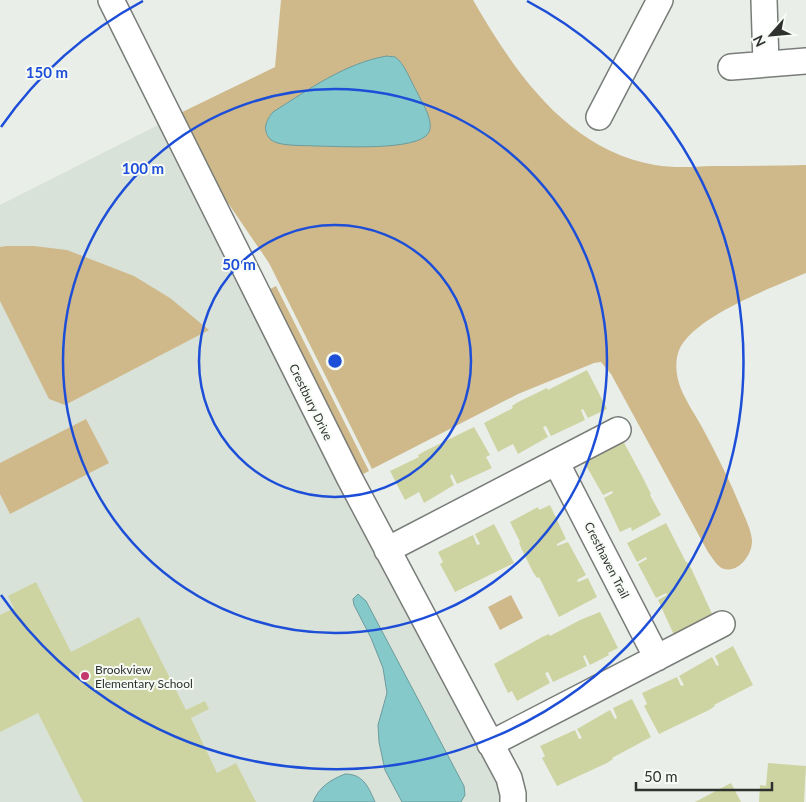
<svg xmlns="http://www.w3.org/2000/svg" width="806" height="802" font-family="Lato,sans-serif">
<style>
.built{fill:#d9e2d8}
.green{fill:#cfb98b}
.water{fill:#86c9cb;stroke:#6c9b9c}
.building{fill:#ced4a1}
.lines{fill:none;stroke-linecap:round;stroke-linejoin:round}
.minor-casing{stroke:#797d79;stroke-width:28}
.minor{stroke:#fff;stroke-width:25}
.ring{fill:none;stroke:#1d4ed8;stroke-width:2.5}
.poi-dot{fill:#c4396d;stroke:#f7fbf6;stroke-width:2}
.labels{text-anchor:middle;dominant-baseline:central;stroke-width:4;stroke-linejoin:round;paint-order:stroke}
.street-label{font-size:12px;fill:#2f312f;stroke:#f7fbf6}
.poi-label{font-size:12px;fill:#2f312f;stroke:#f7fbf6;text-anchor:start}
.centre{fill:#1d4ed8;stroke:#f7fbf6;stroke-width:2.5}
.ring-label{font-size:15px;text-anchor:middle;font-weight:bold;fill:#1d4ed8;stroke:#f7fbf6;stroke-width:4;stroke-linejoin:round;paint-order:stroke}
</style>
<rect width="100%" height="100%" fill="#e9eee9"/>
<path class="built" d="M160 124 330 467 496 780 500 788 501 802H0V205Z"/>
<path class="green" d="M281 0H473C514 71 567 150 655 165 673 168 693 167 711 166 743 166 774 166 806 165V273C773 287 696 316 680 348 674 360 676 377 681 389 687 403 696 416 703 429 717 455 730 481 741 508 745 518 751 529 752 540 753 555 736 577 720 567 715 563 712 557 708 552L611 374 601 362 594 363 518 394 372 469 269 263 170 118 275 67Z
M6 246H34L67 250 134 276 170 298 209 330 65 405 49 399 0 301V247Z
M276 286 369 471 361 475 268 290Z
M86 419 109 463 10 514 0 494V463Z
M511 595 523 618 500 630 488 607Z"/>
<path class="water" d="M387 56C390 57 392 56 395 57 404 62 412 84 417 92 422 103 434 120 429 132 420 152 336 146 315 146 304 145 278 147 270 139 262 130 266 120 273 112 308 90 345 63 387 56Z
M358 594 366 601 464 786 465 795 461 802H402L385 770 379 742 378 725 387 693 383 668 371 638 354 605 353 599Z
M345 774C363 774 368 786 375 802H313C319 787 330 780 345 774Z"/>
<path class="building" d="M587 370 607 409 588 418 583 409 581 410 585 420 551 436 546 426 543 427 548 437 518 454 513 444 498 452 484 423 513 408 512 406 518 402 547 388 548 390Z
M474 427 490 455 486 457 492 468 457 484 452 474 450 476 454 485 424 503 419 492 405 500 390 471 419 457 418 455 425 451Z
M622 439 642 476 651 494 650 495 661 515 632 531 631 527 620 532 604 498 613 493 612 491 603 495 584 462 595 456 593 453Z
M550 505 566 539 557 544V546L568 542 586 575 577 580 578 582 588 578 597 597 559 617 539 577 537 578 533 572 522 550 519 543 520 542 510 522 538 507 539 510Z
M666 523 686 562H687L691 568 714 618 674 635 658 600 667 595 666 593 656 598 638 564 647 559 646 557 637 562 627 543Z
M494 524 514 563 455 592 440 564 443 562 438 552 473 535 477 545 480 544 475 534Z
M36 582 71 652 139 617 186 710 205 701 209 709 191 718 217 773 236 763 256 802H83L38 713 0 732V615L14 608 8 596Z
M600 612 618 648 608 653 609 655 590 665 585 655 583 656 587 666 553 682 548 672 545 673 550 683 517 701 512 691 508 693 494 664 542 637 549 634 550 636 580 620Z
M733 646 753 685 714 705 715 706 709 710 659 734 644 706 647 704 642 693 677 677 681 686 684 685 679 676 712 657 717 666 719 665 715 656Z
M632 699 651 737 612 758 613 759 607 763 557 786 542 758 545 756 540 746 575 730 579 739 582 738 577 729 610 710 615 719 617 718 613 708Z
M768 763 806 766 804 802H759L760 785 766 786Z
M731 783 741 802H695Z"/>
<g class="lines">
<defs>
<path id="minor" d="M111 0 350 479 509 778 513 794V802
M764 0 766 64
M731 67 806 61
M599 117 660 0
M556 462 657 658
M387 550 618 430
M490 744 722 624"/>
</defs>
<use href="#minor" class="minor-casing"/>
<use href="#minor" class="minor"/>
</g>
<g class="ring">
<circle cx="335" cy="361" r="136"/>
<circle cx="335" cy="361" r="272"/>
<path d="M1 127A408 408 0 0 1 143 1M527 1A408 408 0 1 1 1 595"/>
</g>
<circle class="poi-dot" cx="85" cy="676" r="5"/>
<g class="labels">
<g class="street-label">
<text transform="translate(311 402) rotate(64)">Crestbury Drive</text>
<text transform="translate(607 560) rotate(63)">Cresthaven Trail</text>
</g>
<g class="poi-label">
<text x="95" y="669">Brookview<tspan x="95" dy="14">Elementary School</tspan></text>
</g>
</g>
<circle cx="335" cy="361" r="8" class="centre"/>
<g class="ring-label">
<text x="47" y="78">150 m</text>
<text x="143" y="174">100 m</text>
<text x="239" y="270">50 m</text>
</g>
<g transform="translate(771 35) rotate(243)" stroke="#f7fbf6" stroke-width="4" paint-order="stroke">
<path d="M0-4L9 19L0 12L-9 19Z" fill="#2f312f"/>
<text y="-8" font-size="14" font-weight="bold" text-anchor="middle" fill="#2f312f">N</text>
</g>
<path d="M636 782v8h136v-8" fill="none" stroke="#2f312f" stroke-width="2.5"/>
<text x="644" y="782" font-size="15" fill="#2f312f" stroke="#f7fbf6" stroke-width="4" paint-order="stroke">50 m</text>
</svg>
